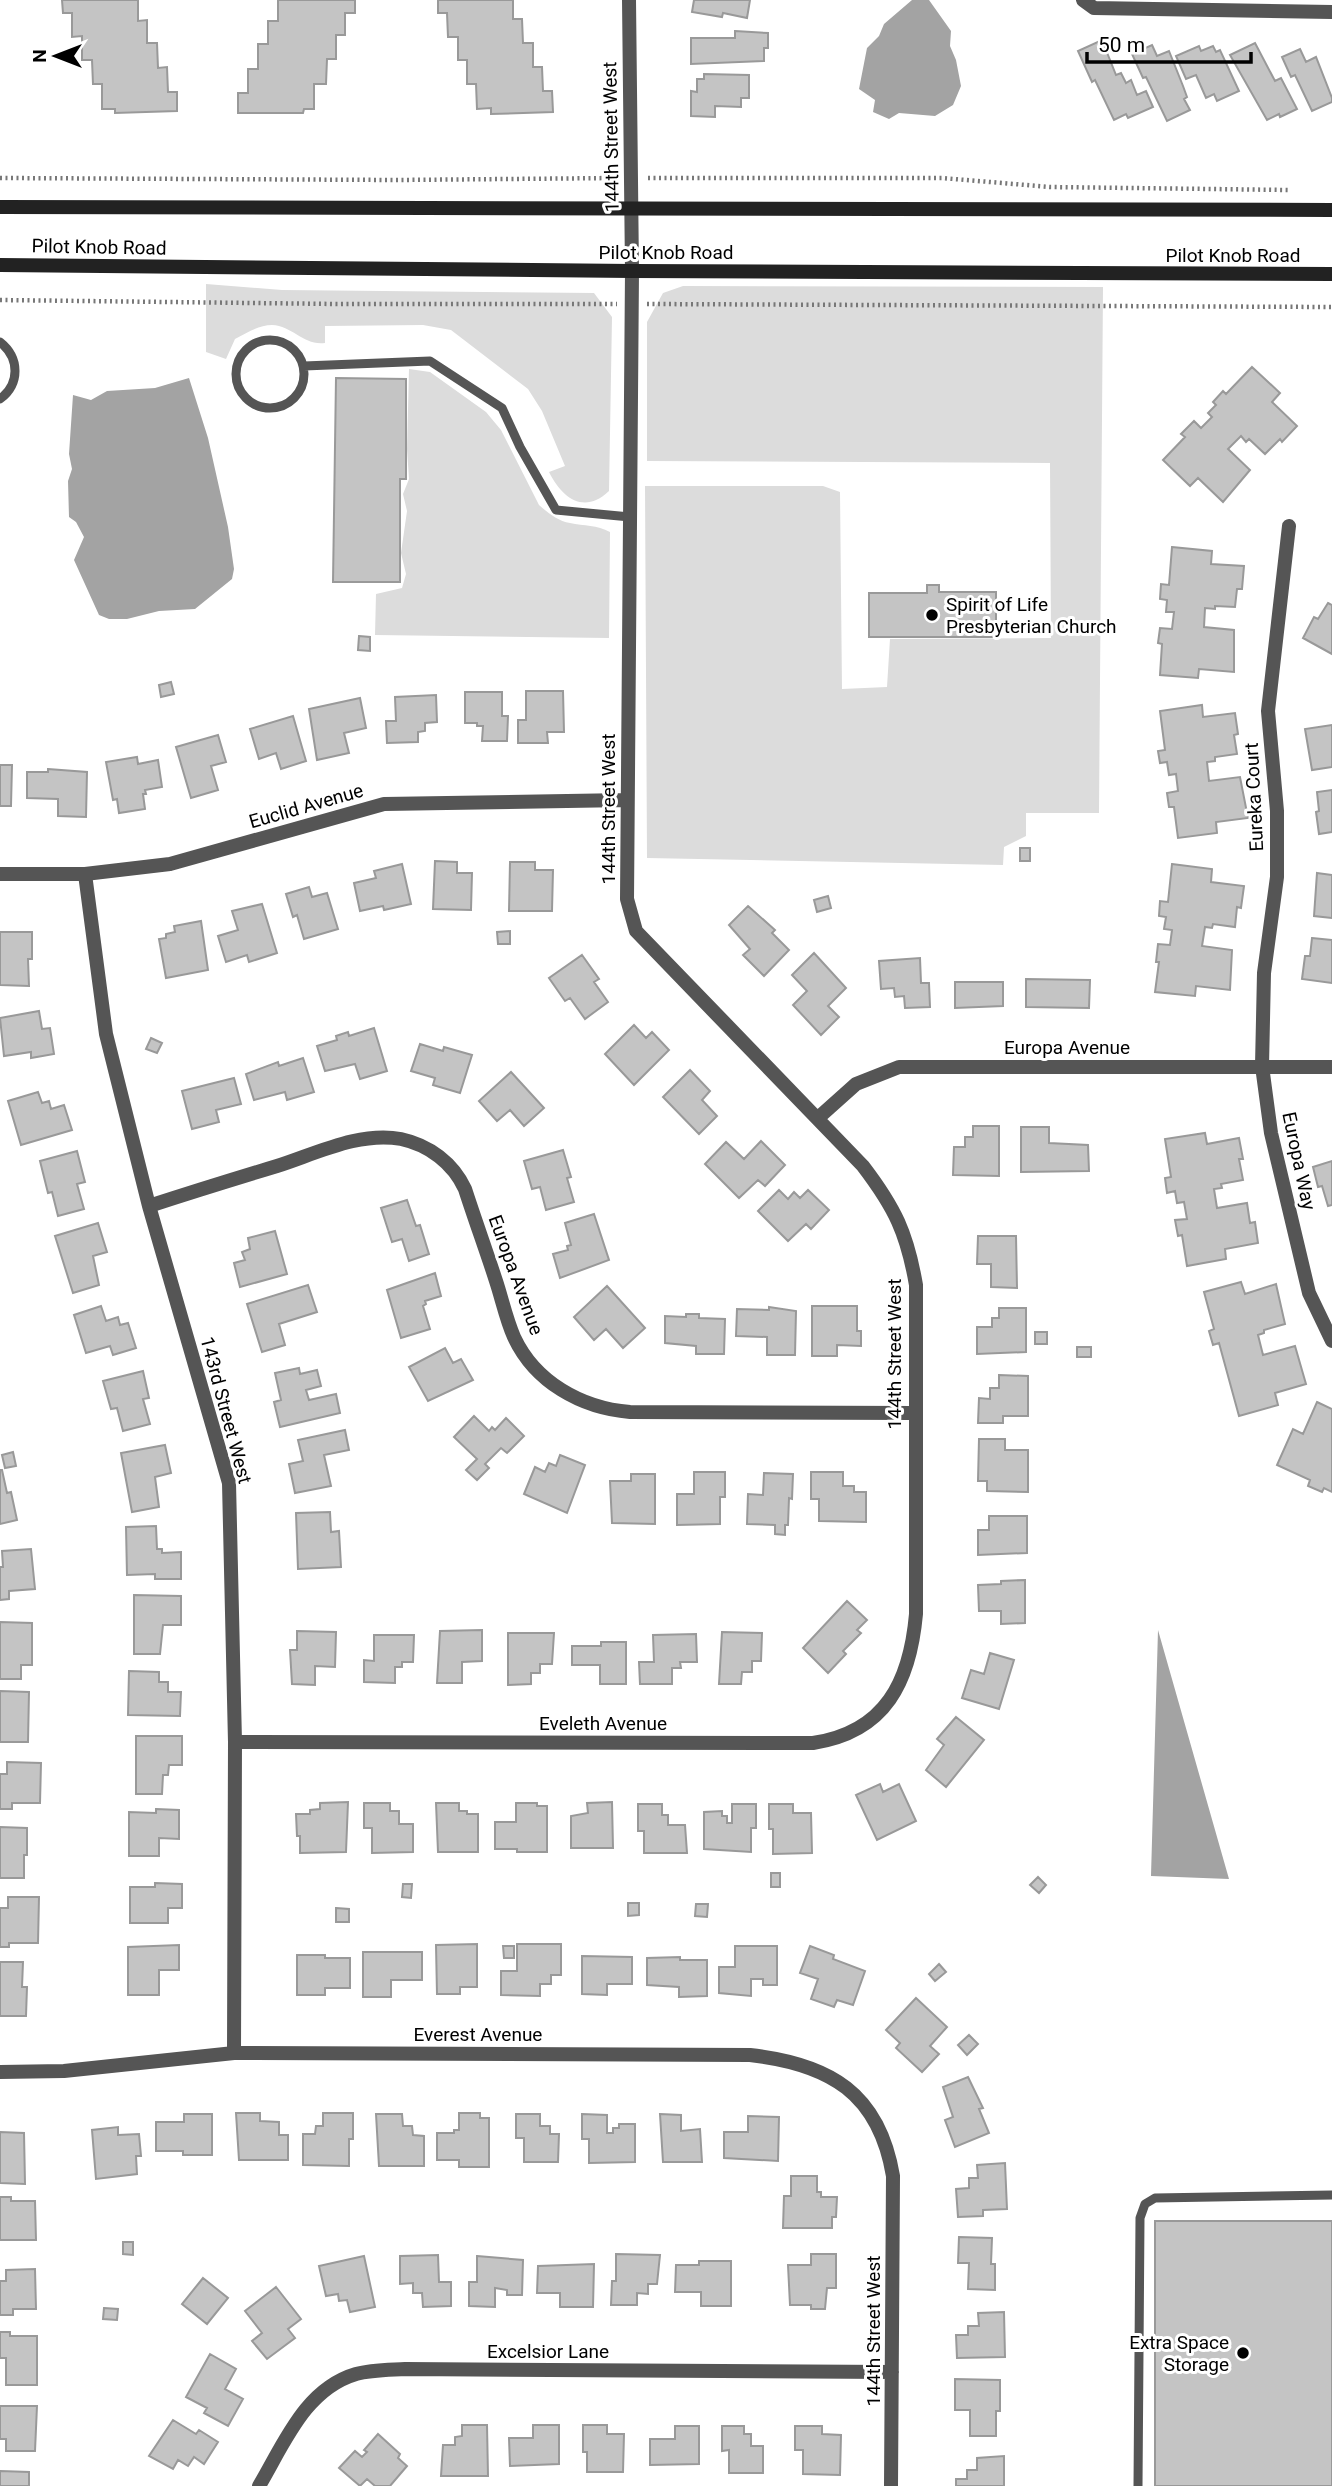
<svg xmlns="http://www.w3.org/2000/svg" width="1332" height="2486" font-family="Roboto,sans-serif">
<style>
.green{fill:#dcdcdc}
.water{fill:#a3a3a3}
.building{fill:#c4c4c4;stroke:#999;stroke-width:2}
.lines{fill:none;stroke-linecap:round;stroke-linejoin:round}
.path{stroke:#777;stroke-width:4.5;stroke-dasharray:2 3.5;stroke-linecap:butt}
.service{stroke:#555;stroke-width:9}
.minor{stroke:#555;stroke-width:14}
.secondary{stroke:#222;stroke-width:14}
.poi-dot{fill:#000;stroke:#fff;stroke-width:2.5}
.labels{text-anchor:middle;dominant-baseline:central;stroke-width:6;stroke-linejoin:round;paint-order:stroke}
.street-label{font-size:19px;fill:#000;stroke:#fff}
.poi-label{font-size:19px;fill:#000;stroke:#fff;text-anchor:start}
</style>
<rect width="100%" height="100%" fill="#fff"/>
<path class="green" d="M206 284 282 290 594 293 612 317 609 491C584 515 562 498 549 472L565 466 542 411 528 389 451 330 423 325 325 326V343C304 346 293 326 272 325 259 325 247 333 235 339L226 359 206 352Z
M683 286 1103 287 1099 813H1026V836L1004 847 1003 865 647 858 645 486H823L840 492 842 689 887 687 890 639 1051 638 1050 463 647 461V322L663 293Z
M409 369 430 372 486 412 501 430 539 505C548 513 558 521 570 523 584 526 597 525 610 532L609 638 375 635 376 594 402 588 406 574 401 553 407 511 403 494 409 479 407 449Z"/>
<path class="water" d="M912 0H929L951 31 950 46 956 60 961 86 953 105 935 116 899 113 889 119 873 112 875 100 859 89 867 48 879 36 884 24Z
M189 378 208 438 228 527 234 569 232 579 195 609 159 611 127 619H109L99 615 74 560 84 537 76 522 69 517 68 481 72 469 69 454 73 395 91 400 107 391 155 388Z
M1158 1630 1229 1879 1151 1876Z"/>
<path class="building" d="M62 0H138V21L147 20V43H157L158 68 167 67 168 92H177V111L115 113V109H102V84H93L92 60H82V36L72 37V13H63Z
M278 0H355V13H345V35H336V59H327L326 84H314V109H304L303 113H238V93H248V69H258V44H268V21H278Z
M438 0H513V19H522L523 43H533V67H542L543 91H552L553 112 491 114V108L477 109 476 84H467V60H458V37H448L447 13H438Z
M694 0H750L747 18 723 13 722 17 692 12Z
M735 31 768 33V48H764V61L691 64V38H735Z
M1102 40 1116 75 1121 73 1126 83 1131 80 1137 95 1146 91 1153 107 1128 118 1126 114 1114 120 1095 80 1092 82 1078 51Z
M1255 43 1275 81 1281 78 1297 109 1280 117 1279 114 1267 120 1230 55Z
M1152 45 1157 56 1169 51 1183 86 1187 97 1184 99 1190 110 1167 121 1146 77 1143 78 1132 54Z
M1199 46 1201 51 1213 46 1216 52 1220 50 1239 91 1217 101 1214 94 1206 98 1196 75 1186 79 1176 56Z
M1300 49 1306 62 1316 57 1332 98V102L1312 111 1295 75 1291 77 1282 57Z
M704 74 749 75V98H741V107L715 106V117L691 116V91L697 92V79H704Z
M1252 367 1280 393 1272 402 1297 426 1282 442 1280 439 1265 454 1249 439 1246 442 1241 436 1228 449 1250 470 1223 502 1198 478 1190 486 1163 460 1185 437 1181 434 1194 421 1201 428 1212 417 1208 413 1216 405 1213 402 1223 391 1226 394Z
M336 378 406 379V479H400V582H333Z
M1172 547 1212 551 1211 564 1244 566 1242 589H1237L1235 607 1215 606V609L1205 608 1204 627 1234 630V672L1199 669 1198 678 1160 675 1162 644 1158 643 1160 628 1172 629 1174 612H1166L1167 600 1160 599 1161 584 1169 585Z
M927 585H939V592H996V637H869V593H927Z
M1328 603 1332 605V654L1303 638 1314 617 1318 619Z
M359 636 370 637V651L358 650Z
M171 682 174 694 161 697 159 685Z
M526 691H563L564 732H547L548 743H518V720H526Z
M465 692H502V716H508L507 741H482L483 726H477V723H465Z
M436 695 437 722 425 723V731L418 732V742L387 743 386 721H396L395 697Z
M360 698 366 728 344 733 349 753 317 760 309 709Z
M1202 705 1203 717 1235 713 1238 734 1234 735 1237 754 1215 757V761L1207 762 1209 781 1240 777 1248 818 1216 822 1217 833 1178 838 1174 807H1169L1167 793 1178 791 1176 774 1169 775 1167 762 1160 763 1158 751 1165 750 1160 711Z
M293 716 306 761 281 769 276 753 259 759 250 729Z
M1332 725V767L1312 770 1305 729Z
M218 735 226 762 211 766 218 790 191 798 176 747Z
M137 757 138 764 158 760 162 787 145 790 146 794H143L145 809 119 813 117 799 113 800 106 762Z
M0 765H12L11 806H0Z
M48 769 87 772 86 817 58 816V799L27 798V772H48Z
M1332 790V832L1319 834 1316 812 1319 811 1317 792Z
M1020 848H1030V861H1020Z
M435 861 457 862V873H472L471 910 433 909Z
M510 862H535V870H553L552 911H509Z
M402 864 411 904 384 910 383 906 360 911 354 883 376 878 374 871Z
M1172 864 1212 869 1211 882 1244 886 1241 908 1237 907 1235 927 1213 924 1212 928 1205 927 1202 946 1232 950 1230 990 1196 986 1195 996 1155 992 1159 962H1156L1158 944 1170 945 1172 930 1164 929 1166 917 1159 916 1160 901 1168 902Z
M1317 873 1332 875V918L1314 916Z
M309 887 312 897 327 893 338 929 304 939 297 915 293 917 286 894Z
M828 896 831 908 817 912 814 900Z
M262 904 277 953 249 962 247 955 226 962 218 936 238 930 232 911Z
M748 906 775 930 772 933 789 950 764 976 743 955 750 949 729 925Z
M201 921 208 970 166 978 159 939 166 938V934L175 932 174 926Z
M510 931V944H498L497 932Z
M0 932H32V959H28L29 986 0 985Z
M1312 938 1332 940V983L1302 979 1305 956H1310Z
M814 953 846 988 828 1006 839 1017 821 1035 793 1005 807 991 792 975Z
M582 955 599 979 594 982 608 1002 585 1019 570 998 565 1001 549 978Z
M920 958 921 983H929L930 1007 905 1008 904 996 895 997 894 988 881 989 879 961Z
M1026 979 1090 980 1089 1008 1026 1007Z
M955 982H1003V1006L955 1008Z
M39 1011 42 1029 50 1028 54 1054 31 1058V1052L4 1056 0 1018Z
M634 1025 646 1038 652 1032 669 1050 634 1085 605 1054Z
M374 1028 387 1071 360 1079 355 1064 325 1071 317 1046 337 1040 336 1036 348 1032 349 1036Z
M151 1038 162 1043 157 1053 146 1049Z
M420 1044 443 1051 444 1047 472 1055 460 1093 433 1085 435 1078 411 1071Z
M303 1058 314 1092 287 1100 285 1092 254 1100 246 1074 278 1062 279 1066Z
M690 1070 710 1091 702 1100 717 1116 699 1134 663 1097Z
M511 1072 544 1108 524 1126 510 1110 497 1121 479 1101Z
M234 1078 241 1104 216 1110 219 1122 192 1129 182 1091Z
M38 1092 42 1103 49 1101 51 1109 64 1105 72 1130 21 1145 8 1101Z
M973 1126H999V1176L953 1175 954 1147H965V1137H973Z
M1021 1127H1049V1143L1088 1145 1089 1171 1021 1172Z
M1205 1133 1207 1144 1239 1138 1243 1159H1239L1243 1180 1221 1184 1222 1188 1214 1189 1217 1208 1247 1203 1250 1223 1255 1222 1258 1243 1225 1249 1226 1259 1187 1266 1182 1235 1178 1236 1175 1220 1187 1219 1184 1202 1177 1203 1175 1191 1167 1193 1165 1178 1171 1177 1165 1139Z
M761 1141 785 1165 765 1186 758 1180 739 1198 705 1164 726 1142 744 1159Z
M563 1150 571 1177 567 1178 574 1202 546 1210 540 1187 532 1189 524 1161Z
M77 1151 85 1182 77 1184 84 1209 58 1216 52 1192 48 1193 40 1161Z
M1332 1161V1205L1328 1206 1322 1186 1318 1187 1313 1167Z
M779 1190 788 1199 794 1192 800 1198 808 1190 829 1210 811 1229 806 1224 788 1241 758 1211Z
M407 1200 416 1226 420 1225 429 1254 409 1261 402 1239 392 1242 381 1208Z
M594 1214 609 1260 560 1278 553 1254 568 1250 567 1246 571 1245 565 1223Z
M98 1223 107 1252 93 1256 99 1285 73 1293 55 1236Z
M275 1231 287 1274 240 1287 234 1263 245 1260 242 1252 250 1249 248 1238Z
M978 1236H1016L1017 1288 991 1287V1264H977Z
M435 1273 441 1296 425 1301 426 1304 423 1306 430 1329 401 1338 387 1290Z
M1241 1282 1245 1294 1276 1284 1285 1324 1264 1330V1333L1258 1335 1263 1355 1295 1346 1306 1384 1275 1393 1278 1405 1239 1416 1219 1343 1213 1345 1209 1331 1214 1329 1204 1292Z
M308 1285 317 1312 279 1324 285 1345 262 1352 247 1304Z
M607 1286 645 1328 623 1348 606 1329 594 1340 574 1317Z
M101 1306 106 1321 118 1317 120 1325 128 1323 136 1348 113 1355 110 1346 86 1353 74 1315Z
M812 1306H857V1331H861V1346L837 1345V1356H812Z
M769 1307 796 1311 795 1355H767V1337L736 1336 737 1309 769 1310Z
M999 1308H1026V1352L977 1354V1327H992V1318H999Z
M686 1314H699V1318L725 1319 724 1354H696V1346L665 1343V1316L686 1317Z
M1035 1332H1047V1344H1035Z
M1077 1347H1091V1357H1077Z
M445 1348 453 1363 461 1359 473 1380 428 1401 409 1367Z
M299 1368 300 1374 317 1370 321 1386 306 1390 309 1400 336 1394 340 1413 280 1427 274 1402 281 1400 275 1373Z
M143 1371 149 1398 143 1399 150 1424 123 1431 117 1408 111 1409 103 1381Z
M999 1375 1028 1376V1416H1003V1423H978L979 1398 990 1399V1388H999Z
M1317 1402 1332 1409V1492L1324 1488 1322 1492 1308 1486 1310 1480 1277 1465 1293 1429 1303 1434Z
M474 1416 489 1431 492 1427 495 1430 506 1418 524 1436 507 1453 501 1448 485 1464 489 1468 477 1480 466 1470 477 1459 454 1437Z
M345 1430 349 1450 324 1455 331 1486 295 1493 289 1464 303 1461 298 1440Z
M979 1439H1005V1450H1028V1492L987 1491V1481H978Z
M165 1445 171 1473 155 1477 159 1507 132 1512 121 1453Z
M13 1452 16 1466 5 1468 2 1455Z
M560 1455 585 1465 567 1513 524 1494 535 1467 545 1472 549 1463 556 1466Z
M0 1470H2L7 1493 11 1492 17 1520 0 1524Z
M694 1472H725V1497H720V1524L677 1525V1494H694Z
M811 1472H843V1486H854V1492H866V1522L819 1521V1499H811Z
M764 1473 793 1474 792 1499 789 1498 788 1525H785V1535L775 1534V1525L747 1524 748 1494 763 1495Z
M631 1474H655V1524L612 1523 610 1481H631Z
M330 1512 331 1532 339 1531 341 1567 298 1569 296 1513Z
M989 1516H1027V1553L978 1555V1530H989Z
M156 1526 157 1549H162V1553L181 1552V1579H155V1574L127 1575 126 1527Z
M31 1549 35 1589 9 1591V1599L0 1600V1567H3L2 1551Z
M1025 1580V1623L1001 1624V1611H979L978 1585 1001 1584V1581Z
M134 1595 181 1596V1625H163L160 1654H134Z
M847 1601 867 1620 857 1630 861 1633 843 1651 846 1654 828 1673 803 1648Z
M0 1622 32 1623V1665H21V1679H0Z
M482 1630V1661L462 1662V1683H437L440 1631Z
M297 1631 336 1632 335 1667 315 1666V1685L292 1684 290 1650H297Z
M722 1632 762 1633 761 1661H752V1672H742L741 1684H719Z
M508 1633H554L552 1664H540V1673H531V1684L508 1685Z
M696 1634 697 1662H680L681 1668H672V1684H640L639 1662H654L653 1635Z
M374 1635H414L413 1662H402V1667H395V1683L364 1682V1660L374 1661Z
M601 1642H626V1684H600V1665H572V1646H601Z
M990 1653 1014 1660 999 1709 962 1698 971 1670 984 1674Z
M129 1671 159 1672V1682H168V1692H181L180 1716 128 1715Z
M0 1691 29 1692 28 1742H0Z
M956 1717 984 1740 946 1787 926 1770 944 1745 937 1739Z
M136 1736H182V1765H169L168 1775H163L162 1794H136Z
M7 1762 41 1763 40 1803H12V1809H0V1774H7Z
M880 1784 883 1792 899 1784 916 1821 877 1840 856 1795Z
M348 1802 346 1852 300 1853V1836H297L296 1814H310V1810L320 1809V1803Z
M612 1802 613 1848H571V1816L588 1813 587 1803Z
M364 1803H390V1811H399V1824H413V1852L372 1853V1828H364Z
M436 1803H459V1811H467V1814H478V1852H438Z
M516 1803H537V1806H547V1852H517V1849H495V1822H516Z
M638 1804H662V1815H668V1825H685L687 1853H644V1831H638Z
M732 1804H756V1828H751V1852L704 1849V1812L722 1811V1816H727V1823H732Z
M769 1804H793V1813H811L812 1853 773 1854V1829H769Z
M156 1809 179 1810V1839L159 1838V1856H129V1812L156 1813Z
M0 1827 27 1828V1855H24V1878H0Z
M771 1873H780V1887H771Z
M1038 1877 1046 1885 1039 1893 1030 1885Z
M155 1883 182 1884V1908H168V1923H130V1887H155Z
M403 1884H412L411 1898 402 1897Z
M8 1897H39L38 1943H9V1947H0V1908H8Z
M628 1903H639V1915L628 1916Z
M696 1904H708L707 1917 695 1916Z
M336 1908 349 1909V1922H336Z
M477 1944V1987H460V1994H437L436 1945Z
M517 1944H561V1975H551V1984H540V1996L501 1995V1971H517Z
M179 1945V1970H159V1995H128V1947Z
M503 1946H514V1958H504Z
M735 1946H777V1985H763V1979H751V1996L719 1993V1967H735Z
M810 1946 834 1955 833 1959 865 1971 853 2005 837 2000 834 2007 811 1999 818 1979 800 1973Z
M363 1952H422V1980H391V1997H363Z
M297 1955H325V1958H350V1988H325V1995H297Z
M582 1956 632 1957V1984H607V1995L582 1994Z
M680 1957V1960H707V1996L679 1997V1987L647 1985V1958Z
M0 1962H23L22 1987H27L26 2016H0Z
M939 1964 946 1972 935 1981 929 1974Z
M916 1998 947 2027 930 2046 939 2054 922 2072 896 2048 900 2043 886 2030Z
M969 2035 978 2044 967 2055 958 2045Z
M968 2077 983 2108 979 2109 989 2133 955 2147 945 2120 953 2117 943 2087Z
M236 2113H260V2121L279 2122V2135H288V2160H239Z
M323 2113H353V2139H349V2166L303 2165V2134H315L316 2126H323Z
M459 2113H480V2118H489V2167H459V2160H437V2133H454V2130H459Z
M184 2114H212V2155H183V2151H156V2122H184Z
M376 2114H402L403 2126H412L413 2135 424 2136V2166H379Z
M516 2114H540V2126H550V2134H559L558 2162H524V2138H516Z
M582 2114 607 2115V2133H613V2128H619V2124H635V2162L589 2163V2139H582Z
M660 2114 681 2115V2131L700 2129 702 2162H663Z
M748 2116 779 2117 778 2161 724 2158V2132H748Z
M118 2127V2135L139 2134 141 2156H136L137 2174 96 2179 92 2130Z
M0 2132 24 2133 25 2184 0 2183Z
M1005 2163 1007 2209 983 2210V2216L958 2217 956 2189 969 2188V2178H978L977 2165Z
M791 2176H817V2192H821V2197H837L836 2217H832V2228H783L784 2196H791Z
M0 2197H11V2201H35L36 2240H0Z
M1155 2221H1332V2486H1155Z
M959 2237 992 2238 991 2264H995V2290L968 2289 969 2263H958Z
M123 2242H133V2255L123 2254Z
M616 2254 660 2255 657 2284H648V2294L637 2293V2305H611L612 2281H616Z
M811 2254H836V2288H827L825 2309H811V2305H790L788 2265H811Z
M438 2255 439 2282H451V2306L423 2307 422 2293H413V2283L400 2284V2256Z
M364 2256 375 2307 350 2312 347 2300 339 2301 338 2294 326 2296 319 2266Z
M477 2256 523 2260 522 2295H507V2290L495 2288V2307L469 2306V2282H477Z
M699 2261H731V2306H701V2292H675L676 2265H699Z
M594 2264 593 2307H560V2293H537L538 2266Z
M35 2269 36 2309H13V2315H0V2281H6V2270Z
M203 2278 228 2298 207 2324 182 2304Z
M276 2287 301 2319 288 2329 295 2338 267 2359 252 2341 262 2333 245 2311Z
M104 2308 118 2309 117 2320 103 2319Z
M1004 2312 1005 2357 957 2358 956 2335H968V2326H979L978 2313Z
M0 2332H10V2336H37V2385H6V2358H0Z
M210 2354 236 2369 225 2389 243 2399 228 2426 204 2413 207 2408 186 2397Z
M955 2379 1000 2380V2411H996V2436H970V2410H955Z
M0 2406H37L35 2451H6V2439H0Z
M173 2420 196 2434 199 2430 218 2442 204 2464 194 2457 188 2466 178 2460 173 2469 149 2456Z
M462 2425H487L488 2476H441L443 2445H455V2437L462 2436Z
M533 2425H559V2464L510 2466 509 2438H533Z
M583 2425H607V2434H624L623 2472H587V2452H583Z
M675 2426H699V2464L650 2465V2439H675Z
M722 2426H744V2434H751V2446H763V2473H729V2450L722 2451Z
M795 2426H822V2434L841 2435 840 2475 803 2474V2450H795Z
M378 2434 400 2454 398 2458 407 2466 390 2486H375L367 2479 360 2486 339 2468 355 2451 362 2457 367 2452 364 2450Z
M1004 2456V2486H956V2479H967V2470H977V2458Z
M0 2471 29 2472V2486H0Z"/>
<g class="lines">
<path class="path" d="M0 178 397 180 615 178
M648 178H942L1050 187 1290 190
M0 300 336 304H617
M647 304 1332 307"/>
<path class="service" d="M236 374a34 34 0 1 1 68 0a34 34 0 1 1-68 0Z
M0 342C20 358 20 384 0 399
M304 366 430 361 502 408 520 447 556 510 630 517
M1138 2486 1140 2218 1145 2204 1155 2198 1332 2195"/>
<path class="minor" d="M1083 0 1094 8 1332 12
M1289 526 1268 711 1277 811V877L1264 973 1262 1066 1271 1133 1309 1293 1332 1341
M0 874H85L170 864 384 804 626 800
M85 874 106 1034 149 1206 229 1483 235 1742 234 2053
M818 1118 856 1084 899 1067H1332
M149 1206C192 1192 234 1179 277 1166 315 1154 360 1131 401 1139 429 1145 453 1163 465 1189 475 1220 486 1250 496 1281 502 1299 506 1319 514 1337 535 1382 581 1408 630 1412L914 1413
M235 1742 813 1743C886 1732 910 1681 916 1614V1285C907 1233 895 1208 863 1166L636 931 627 899 632 271 629 0
M0 2072 64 2071 234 2053 750 2055C830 2064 879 2093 893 2176L891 2486
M259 2486C284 2444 305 2389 356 2374 371 2370 389 2370 405 2369L892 2372"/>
<path class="secondary" d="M0 207 1332 210
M0 265 632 271 1332 274"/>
</g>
<g class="poi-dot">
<circle cx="932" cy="615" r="7"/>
<circle cx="1243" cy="2353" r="7"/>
</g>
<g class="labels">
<g class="street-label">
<text transform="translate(611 137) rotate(-91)">144th Street West</text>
<text transform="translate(99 247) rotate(1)">Pilot Knob Road</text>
<text x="666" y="252">Pilot Knob Road</text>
<text x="1233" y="255">Pilot Knob Road</text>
<text transform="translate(1254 797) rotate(-93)">Eureka Court</text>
<text transform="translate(306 806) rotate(-16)">Euclid Avenue</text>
<text transform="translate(608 809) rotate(-90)">144th Street West</text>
<text x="1067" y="1047">Europa Avenue</text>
<text transform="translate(1299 1161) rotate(78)">Europa Way</text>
<text transform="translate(516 1275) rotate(70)">Europa Avenue</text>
<text transform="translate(894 1354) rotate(-90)">144th Street West</text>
<text transform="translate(226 1410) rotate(75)">143rd Street West</text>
<text x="603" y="1723">Eveleth Avenue</text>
<text x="478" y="2034">Everest Avenue</text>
<text transform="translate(873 2331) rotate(-90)">144th Street West</text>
<text x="548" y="2351">Excelsior Lane</text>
</g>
<g class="poi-label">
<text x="946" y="604">Spirit of Life<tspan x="946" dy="22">Presbyterian Church</tspan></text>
<text x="1229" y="2342" text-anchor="end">Extra Space<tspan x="1229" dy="22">Storage</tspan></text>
</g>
</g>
<g transform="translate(56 56) rotate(270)" stroke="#ffffff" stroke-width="5" paint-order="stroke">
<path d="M0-5L12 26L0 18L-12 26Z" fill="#000000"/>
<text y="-10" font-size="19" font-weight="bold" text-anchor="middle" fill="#000000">N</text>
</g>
<path d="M1087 52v10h164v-10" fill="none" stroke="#000000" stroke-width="3.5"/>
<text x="1098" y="52" font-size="21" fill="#000000" stroke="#ffffff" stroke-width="5" paint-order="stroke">50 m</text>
</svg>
